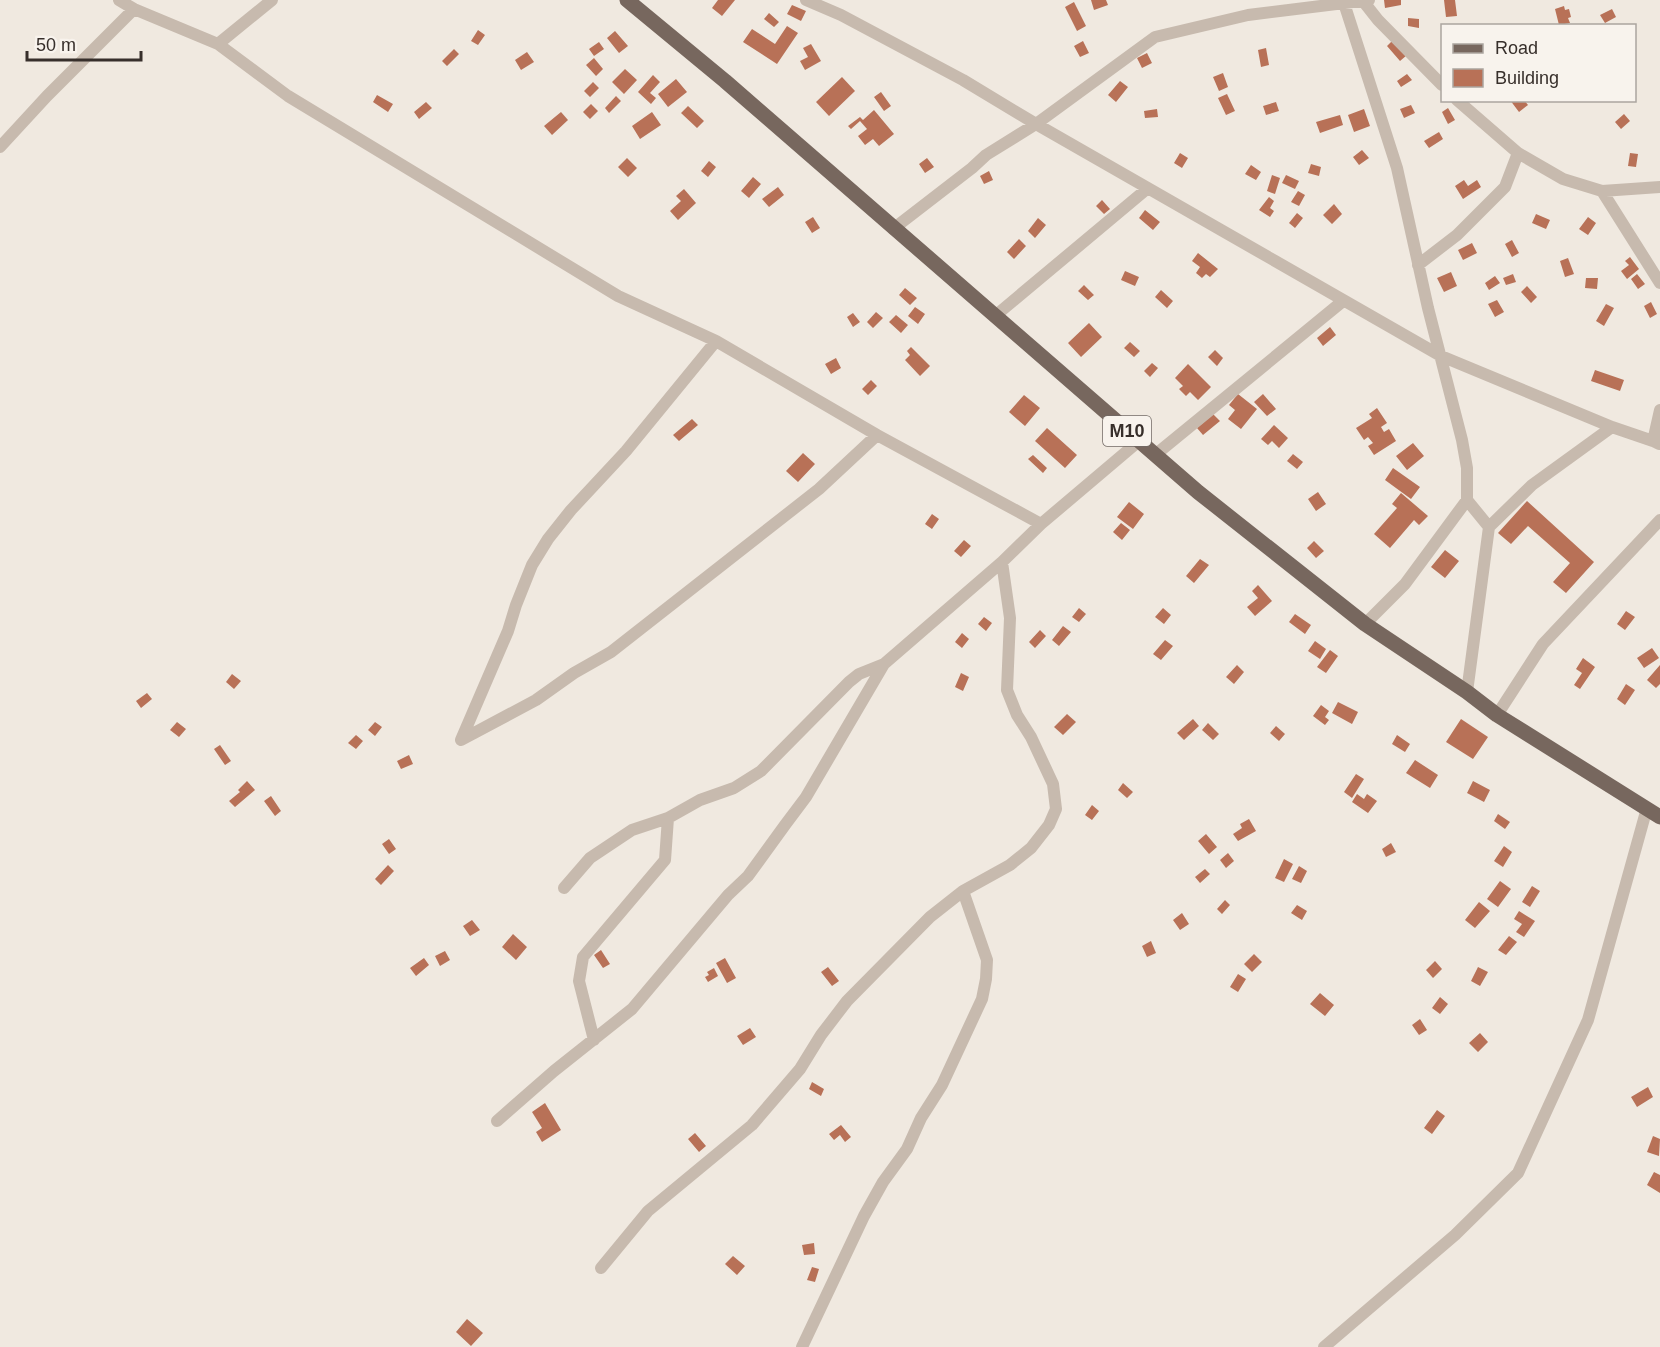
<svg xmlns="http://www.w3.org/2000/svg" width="1660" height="1347" font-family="Helvetica,sans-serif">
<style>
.building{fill:#b87157}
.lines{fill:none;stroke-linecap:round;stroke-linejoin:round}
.minor{stroke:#c7baae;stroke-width:12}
.primary{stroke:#77675e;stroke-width:15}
.labels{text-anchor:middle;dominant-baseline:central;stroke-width:4.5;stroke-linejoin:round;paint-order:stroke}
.shield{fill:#f8f3ed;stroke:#716a65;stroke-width:1.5}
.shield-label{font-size:18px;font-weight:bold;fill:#372f2b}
</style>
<rect width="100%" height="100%" fill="#f0e9e0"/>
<path class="building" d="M718 0H735L722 16 712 8Z
M1091 0H1106L1108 5 1094 10Z
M1384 0H1401V5L1385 8Z
M1444 0H1455L1457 16 1446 17Z
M1074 2 1086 26 1077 31 1065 7Z
M792 5 806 11 801 21 787 14Z
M1564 6 1565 10 1569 9 1571 17 1568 18 1570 23 1559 25 1555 9Z
M1612 9 1616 17 1605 23 1600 15Z
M769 13 779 22 774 27 764 19Z
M1408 18 1419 19V28L1408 26Z
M787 26 798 33 777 64 743 42 752 29 775 44Z
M478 30 485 35 478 45 471 41Z
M615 31 628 46 619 53 607 38Z
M1393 40 1407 55 1400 61 1387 46Z
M1083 41 1089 53 1080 57 1074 46Z
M599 42 604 49 594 56 589 49Z
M811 44 821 61 805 70 800 61 808 57 803 48Z
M1266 48 1269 65 1261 67 1258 50Z
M454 49 459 54 447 66 442 61Z
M527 52 534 62 521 70 515 60Z
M1147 53 1152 63 1142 68 1137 58Z
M594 58 603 69 596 76 586 65Z
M625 69 637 80 624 94 612 82Z
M1223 73 1228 87 1219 91 1213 77Z
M1407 74 1412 80 1401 87 1397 81Z
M653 75 660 82 650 93 656 98 651 104 638 92Z
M842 77 855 91 829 116 816 102Z
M676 79 687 92 668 107 658 94Z
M1120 81 1128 87 1116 102 1108 95Z
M593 82 599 88 590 97 584 91Z
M881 92 891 106 884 111 874 97Z
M1227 94 1235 111 1226 115 1218 98Z
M377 95 393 104 388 112 373 102Z
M616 96 621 101 609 113 605 108Z
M1510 100H1524L1528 105 1519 112Z
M426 102 432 108 419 119 414 112Z
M1276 102 1279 111 1266 115 1263 106Z
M591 104 598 111 590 119 583 112Z
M1411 105 1415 113 1404 118 1400 109Z
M688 106 704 121 697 128 681 113Z
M1448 108 1455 120 1448 124 1442 112Z
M1157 109 1158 117 1145 118 1144 111Z
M1364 109 1370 126 1354 132 1348 115Z
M874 110 894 134 879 146 873 139 865 145 858 136 867 129 860 121 851 129 848 126 860 117 863 120Z
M561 112 568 120 552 135 544 126Z
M652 112 661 125 640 139 632 126Z
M1624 114 1630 121 1621 129 1615 122Z
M1340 115 1343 125 1320 133 1316 122Z
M1439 132 1443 139 1429 148 1424 141Z
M1362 150 1369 158 1359 165 1353 157Z
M1180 153 1188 158 1182 168 1174 163Z
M1630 153 1638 154 1636 167 1628 166Z
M627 158 637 168 628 177 618 167Z
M927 158 934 167 925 173 919 164Z
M709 161 716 167 708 177 701 171Z
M1311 164 1321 167 1319 176 1308 173Z
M1251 165 1261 172 1256 180 1245 174Z
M989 171 993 180 984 184 980 176Z
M1272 175 1280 178 1275 194 1267 191Z
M1286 175 1299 181 1295 189 1282 183Z
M753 177 761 184 749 198 741 191Z
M1464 180 1468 186 1477 180 1481 187 1463 199 1455 186Z
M778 187 784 195 769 207 762 199Z
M684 189 696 203 678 220 670 211 681 201 676 196Z
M1298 191 1305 195 1299 206 1291 202Z
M1269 197 1274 201 1270 208 1274 211 1270 217 1259 210Z
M1102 200 1110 209 1104 214 1096 206Z
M1334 204 1342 214 1332 224 1323 215Z
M1145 210 1160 222 1153 230 1139 218Z
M1297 213 1303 218 1295 228 1289 223Z
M1536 214 1550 220 1546 229 1532 223Z
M813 217 820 228 812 233 805 222Z
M1588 217 1596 223 1588 235 1579 229Z
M1038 218 1046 225 1035 238 1028 231Z
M1019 239 1026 246 1014 259 1007 252Z
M1512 240 1519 253 1512 257 1505 244Z
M1472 243 1477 253 1463 260 1458 250Z
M1198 253 1218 269 1210 277 1206 274 1202 278 1196 273 1200 267 1192 261Z
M1630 257 1639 269 1627 279 1621 271 1629 265 1625 261Z
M1568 258 1574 274 1565 277 1560 261Z
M1125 271 1139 277 1135 286 1121 280Z
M1451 272 1457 286 1444 292 1437 278Z
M1513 274 1516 282 1506 285 1503 278Z
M1637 274 1645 284 1638 289 1631 279Z
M1495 276 1500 283 1489 290 1485 283Z
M1586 278H1598L1597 289 1585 288Z
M1084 285 1094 295 1088 300 1078 291Z
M1527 286 1537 297 1531 303 1521 292Z
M905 288 917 298 910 305 899 295Z
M1161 290 1173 301 1167 308 1155 297Z
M1497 300 1504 312 1495 317 1488 304Z
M1651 302 1657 314 1650 318 1644 306Z
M1606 304 1614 308 1604 326 1596 321Z
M915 307 925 314 918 324 908 316Z
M876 312 883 318 873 328 867 322Z
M853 313 860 322 853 327 847 317Z
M896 315 908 325 901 333 889 322Z
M1089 323 1102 337 1081 357 1068 343Z
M1330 327 1336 335 1323 346 1317 338Z
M1130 342 1140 351 1134 357 1124 348Z
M911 347 930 366 920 376 905 360 910 355 907 351Z
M1215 350 1223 358 1217 366 1208 357Z
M836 358 841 368 831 374 825 364Z
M1152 363 1158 368 1150 377 1144 371Z
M1188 364 1211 387 1198 400 1190 392 1186 396 1179 389 1183 386 1175 378Z
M1595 370 1624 380 1620 391 1591 381Z
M871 380 877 386 868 395 862 389Z
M1238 394 1257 409 1241 429 1228 419 1235 410 1229 405Z
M1263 394 1276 409 1267 416 1254 402Z
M1024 395 1040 408 1025 426 1009 412Z
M1377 408 1387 423 1381 427 1384 432 1389 429 1396 441 1374 455 1368 446 1373 443 1368 437 1364 440 1356 428 1372 418 1369 414Z
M1213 414 1220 421 1203 435 1197 428Z
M692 419 698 425 679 441 673 435Z
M1274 425 1288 438 1279 448 1272 441 1268 445 1261 439Z
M1047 428 1077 455 1065 468 1035 441Z
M1413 443 1424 456 1407 470 1396 456Z
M803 453 815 464 798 482 786 471Z
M1293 454 1303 462 1297 469 1287 461Z
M1033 455 1047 468 1043 473 1028 459Z
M1393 468 1420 487 1411 499 1385 480Z
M1318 492 1326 504 1316 511 1308 499Z
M1401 493 1428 516 1419 525 1414 520 1390 548 1374 534 1397 508 1392 504Z
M1527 501 1594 562 1566 593 1553 582 1570 563 1528 526 1511 544 1498 533Z
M1129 502 1144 514 1133 529 1117 517Z
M932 514 939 519 932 529 925 524Z
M1121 523 1130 530 1122 540 1113 532Z
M964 540 971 546 961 557 954 551Z
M1314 541 1324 551 1316 558 1307 548Z
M1445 550 1459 561 1445 578 1431 567Z
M1200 559 1209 565 1194 583 1186 576Z
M1258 585 1272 601 1255 616 1247 607 1258 598 1252 591Z
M1079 608 1086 614 1079 622 1072 617Z
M1163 608 1171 615 1164 624 1155 617Z
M1626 611 1635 617 1625 630 1617 624Z
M1295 614 1311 625 1305 634 1289 622Z
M984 617 992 623 986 631 978 624Z
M1063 626 1071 632 1059 646 1052 640Z
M1040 630 1046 636 1035 648 1029 642Z
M962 633 969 639 962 648 955 642Z
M1165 640 1173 646 1161 660 1153 654Z
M1315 641 1326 649 1320 659 1308 651Z
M1652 648 1659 658 1644 668 1637 658Z
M1330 650 1338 656 1326 673 1317 667Z
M1583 658 1595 667 1580 689 1574 685 1582 673 1576 669Z
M1237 665 1244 672 1234 684 1226 677Z
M1660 665V684L1656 688 1647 680Z
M961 673 969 677 963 691 955 687Z
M232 674 241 681 234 689 226 682Z
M1626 684 1635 690 1625 705 1617 699Z
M147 693 152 699 141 708 136 701Z
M1338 702 1358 712 1352 724 1332 713Z
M1321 705 1329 711 1325 717 1329 720 1325 725 1313 716Z
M1067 714 1076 722 1063 735 1054 727Z
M1193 719 1199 726 1184 740 1177 733Z
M1461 719 1488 737 1473 759 1446 742Z
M177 722 186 729 179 737 170 730Z
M375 722 382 727 375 736 368 730Z
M1208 723 1219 734 1213 740 1202 730Z
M1276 726 1285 734 1279 741 1270 733Z
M356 735 363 741 356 749 348 743Z
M1397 735 1410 744 1405 752 1392 744Z
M220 745 231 761 225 765 214 749Z
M409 755 413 764 401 769 397 761Z
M1415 760 1438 775 1430 788 1406 773Z
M1356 774 1364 779 1352 798 1344 792Z
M247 781 255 790 235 807 229 801 240 792 238 790Z
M1473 781 1490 790 1484 802 1467 793Z
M1123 783 1133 792 1127 798 1118 790Z
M1357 794 1364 799 1367 794 1377 801 1368 813 1352 802Z
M271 796 281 811 275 816 264 801Z
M1092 805 1099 811 1092 820 1085 815Z
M1498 814 1510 822 1505 829 1494 821Z
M1249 819 1256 831 1238 841 1233 834 1242 828 1240 824Z
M1206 834 1217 847 1209 854 1198 841Z
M389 839 396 849 389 854 382 844Z
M1391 843 1396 852 1386 857 1382 849Z
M1504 846 1512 852 1503 867 1494 861Z
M1228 853 1234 861 1226 868 1220 860Z
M1284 859 1293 864 1284 882 1275 878Z
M388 865 394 871 381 885 375 879Z
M1299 866 1307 871 1301 883 1292 879Z
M1205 869 1210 874 1200 883 1195 877Z
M1500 881 1511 889 1498 907 1487 899Z
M1532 886 1540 891 1530 907 1522 902Z
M1225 900 1230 905 1222 914 1217 909Z
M1479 902 1490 911 1475 928 1465 920Z
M1297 905 1307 911 1302 920 1291 913Z
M1519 911 1535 921 1524 937 1516 932 1522 924 1514 919Z
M1182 913 1189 924 1180 930 1173 920Z
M472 920 480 930 470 936 463 926Z
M513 934 527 947 516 960 502 947Z
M1509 936 1517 942 1506 955 1498 950Z
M1151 941 1156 953 1147 957 1142 946Z
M601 950 610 964 603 968 594 955Z
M445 951 450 960 440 966 435 956Z
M1254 954 1262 962 1252 972 1244 964Z
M424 958 429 965 416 976 410 968Z
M725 958 736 978 727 983 716 963Z
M1435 961 1442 969 1433 978 1426 970Z
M828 967 839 981 832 986 821 972Z
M1478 967 1488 972 1480 986 1471 981Z
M714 968 718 976 708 982 705 977 709 975 707 972Z
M1238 974 1246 979 1238 992 1230 987Z
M1320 993 1334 1005 1325 1016 1310 1004Z
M1440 997 1448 1004 1440 1014 1432 1008Z
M1420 1019 1427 1030 1419 1035 1412 1025Z
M750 1028 756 1037 743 1045 737 1036Z
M1480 1033 1488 1042 1478 1052 1469 1043Z
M812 1082 824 1089 821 1096 809 1089Z
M1648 1087 1653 1097 1637 1107 1631 1097Z
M545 1103 561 1130 542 1142 536 1132 542 1128 532 1112Z
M1437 1110 1445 1116 1432 1134 1424 1128Z
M841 1125 851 1137 845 1142 840 1135 834 1140 829 1134Z
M695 1133 706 1146 699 1152 688 1139Z
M1653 1136 1660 1139 1659 1156 1647 1152Z
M1654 1172 1660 1175V1193L1647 1185Z
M814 1243 815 1254 804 1255 802 1245Z
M733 1256 745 1266 737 1275 725 1264Z
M812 1267 819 1269 815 1282 807 1280Z
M467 1319 483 1333 471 1346 456 1332Z"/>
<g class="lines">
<path class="minor" d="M119 0 134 9 218 44 288 96 618 296 716 341 877 435 1041 524 1139 441
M806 0 841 15 963 80 1036 124 1441 356 1612 427 1532 485 1489 527 1467 692
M1343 0 1397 168 1428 308 1462 440 1467 468V500L1405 584 1365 624
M1363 1 1378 20 1442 85
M218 44 272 0
M1457 100 1518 153 1563 179 1602 191 1660 187
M0 147 47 96 134 9
M1602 191 1660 283
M893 229 972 168 986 155 1036 124 1155 37 1248 15 1369 0
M1418 265 1457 235 1505 187 1518 153
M995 316 1148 188
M1612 427 1653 441
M1659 444 1653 441 1660 410
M1155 455 1343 301
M1467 500 1489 527
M1497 715 1543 644 1660 520
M461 740 536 700 574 673 611 652 819 489 877 435
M461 740 508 631 516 605 532 565 548 539 571 510 626 451 716 341
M564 888 590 858 632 830 668 818 700 800 734 788 761 771 849 682 859 674 884 664
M594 1040 579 981 583 957 665 860 668 818
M497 1121 554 1071 632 1009 728 895 748 876 785 825 806 797 884 664 1002 562 1041 524
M601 1268 648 1211 752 1125 800 1069 821 1035 847 1001 930 917 963 891
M802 1347 864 1216 883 1182 907 1149 921 1118 942 1085 982 999 986 979 987 960 963 891 1010 865 1031 848 1049 825 1056 809 1053 784 1031 737 1017 715 1007 690 1010 618 1002 562
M1324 1347 1455 1235 1518 1173 1588 1020 1647 808"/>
<path class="primary" d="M627 0 725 81 1198 492 1365 624 1467 692 1497 715 1660 817"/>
</g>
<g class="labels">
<rect class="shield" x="1103" y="416" width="48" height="30" rx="4.5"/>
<g class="shield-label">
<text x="1127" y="431">M10</text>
</g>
</g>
<rect x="1441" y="24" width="195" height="78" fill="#f8f3ed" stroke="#aba59f" stroke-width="1.5"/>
<rect x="1453" y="44" width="30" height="9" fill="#77675e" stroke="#aba59f" stroke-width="1.5"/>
<text x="1495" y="54" font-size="18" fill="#372f2b">Road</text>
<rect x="1453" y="69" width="30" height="18" fill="#b87157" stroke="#aba59f" stroke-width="1.5"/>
<text x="1495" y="84" font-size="18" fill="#372f2b">Building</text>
<path d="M27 51v9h114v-9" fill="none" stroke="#372f2b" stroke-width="3"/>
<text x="36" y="51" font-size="18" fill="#372f2b" stroke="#f8f3ed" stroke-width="4.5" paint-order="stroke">50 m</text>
</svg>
